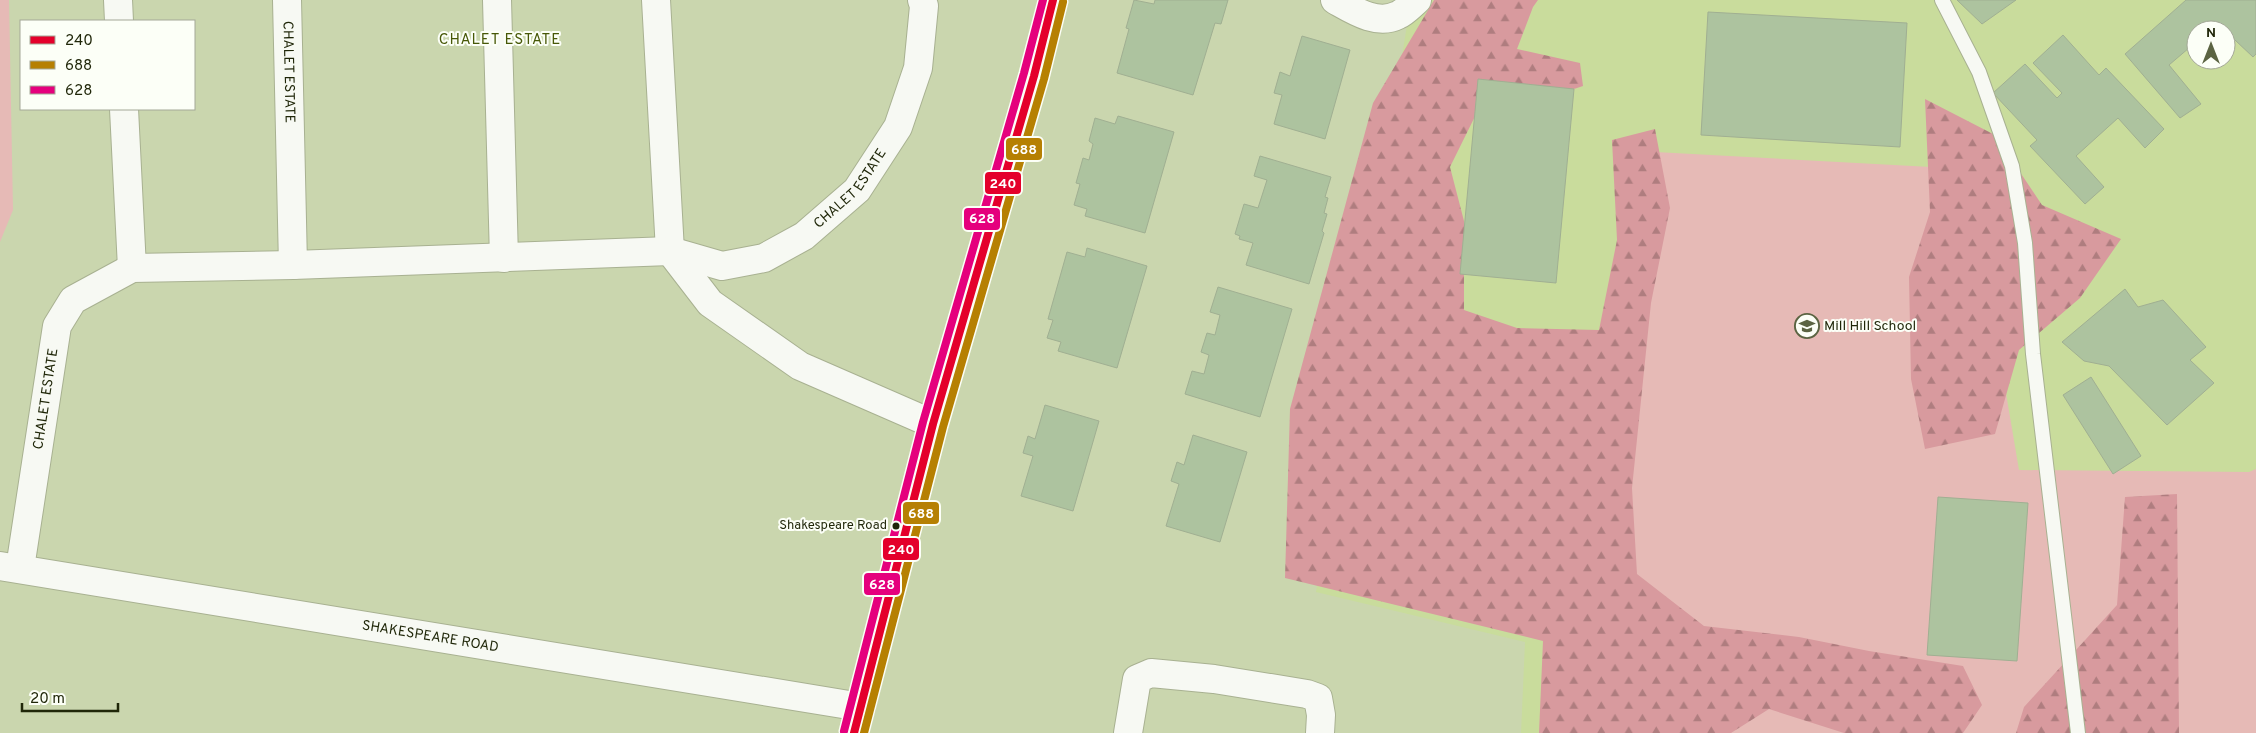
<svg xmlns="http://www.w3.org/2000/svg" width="2256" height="733" font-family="Overpass,sans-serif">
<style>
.built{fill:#c9dc9c;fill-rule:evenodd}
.green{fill:#e6bab6}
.forest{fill:url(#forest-firs)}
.building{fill:#adc39f;stroke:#a0af92}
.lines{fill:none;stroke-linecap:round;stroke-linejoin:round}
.lane-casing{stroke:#a8b191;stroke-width:16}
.street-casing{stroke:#a8b191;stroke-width:30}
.secondary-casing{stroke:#a8b191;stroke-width:30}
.lane{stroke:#f7f9f3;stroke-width:14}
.street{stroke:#f7f9f3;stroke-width:28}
.secondary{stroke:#f3f2ea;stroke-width:28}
.bus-1-casing{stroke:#fcfff7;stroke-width:11}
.bus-2-casing{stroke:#fcfff7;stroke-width:11}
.bus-3-casing{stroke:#fcfff7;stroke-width:11}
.bus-1{stroke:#e4002b;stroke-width:8}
.bus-2{stroke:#b68002;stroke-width:8}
.bus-3{stroke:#e5007d;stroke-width:8}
.bus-dot{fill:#1f2608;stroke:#fcfff7;stroke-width:2}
.labels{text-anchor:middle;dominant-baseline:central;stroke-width:4;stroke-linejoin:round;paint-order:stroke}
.bus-label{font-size:13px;fill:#1f2608;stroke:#fcfff7;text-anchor:end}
.street-label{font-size:14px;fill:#1f2608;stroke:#fcfff7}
.poi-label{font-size:14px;fill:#1f2608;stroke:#fcfff7;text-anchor:start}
.neighbourhood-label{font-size:15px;letter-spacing:1px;fill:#475807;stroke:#fcfff7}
.line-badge{stroke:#fcfff7;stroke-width:2}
.badge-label{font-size:14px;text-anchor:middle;font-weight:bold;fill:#fff}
</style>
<defs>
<pattern id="forest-firs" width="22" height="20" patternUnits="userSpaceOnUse" patternTransform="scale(1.25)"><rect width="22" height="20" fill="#d89a9e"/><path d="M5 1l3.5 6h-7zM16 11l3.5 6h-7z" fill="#af7d7f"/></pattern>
</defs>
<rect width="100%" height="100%" fill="#cad6ae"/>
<path class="built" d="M1411 0H2256V733H1521L1525 642 1316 592ZM2196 30H2226V60H2196Z"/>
<path class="green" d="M0 0H9L13 210 0 242Z
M1637 151 1968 169 2019 470 2249 472 2256 469V733H1554Z"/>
<path class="forest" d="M1434 0H1538L1533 7 1517 49 1580 63 1583 86 1544 99 1491 84 1450 167 1464 221V310L1517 328 1599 330 1617 240 1612 140 1655 129 1670 208 1651 303 1632 488 1637 574 1704 626 1799 637 1869 651 1963 666 1982 705 1963 733H1844L1769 709 1731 733H1539L1543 641 1285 578 1290 409 1373 103Z
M1925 99 1995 135 2042 205 2121 239 2080 298 2019 350 1995 434 1925 449 1911 379 1909 277 1930 212Z
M2177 494 2179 733H2016L2024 707 2117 605 2125 497Z"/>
<path class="building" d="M1134 0 1154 4 1155 0H1228L1221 24 1215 23 1193 95 1117 73 1129 29 1126 28Z
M1957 0H2016L1982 24Z
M2186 0H2256V54L2253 57 2218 24 2210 30H2196V42L2169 65 2201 104 2180 118 2125 54Z
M1708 12 1907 23 1900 147 1701 135Z
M2063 35 2099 75 2106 68 2164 129 2145 148 2118 118 2076 156 2104 187 2085 204 2030 146 2037 140 1993 93 2025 64 2057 98 2062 93 2033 63Z
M1302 36 1350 50 1325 139 1274 124 1282 95 1274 93 1280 72 1290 76Z
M1478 79 1574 89 1556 283 1460 274Z
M1118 116 1174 132 1145 233 1085 216 1087 209 1074 205 1080 184 1076 183 1083 158 1089 160 1093 144 1089 141 1095 118 1115 124Z
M1260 156 1331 177 1325 197 1328 198 1324 213 1327 214 1322 231 1324 233 1309 284 1246 265 1253 243 1239 239 1240 236 1235 234 1244 204 1258 208 1267 180 1254 176Z
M1087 248 1147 266 1117 368 1058 351 1061 342 1047 338 1053 320 1048 319 1067 252 1085 257Z
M1218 287 1292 309 1260 417 1185 394 1192 371 1204 374 1209 355 1201 352 1207 333 1215 335 1220 315 1210 312Z
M2125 289 2138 307 2163 300 2206 347 2190 360 2214 383 2167 425 2109 366 2084 361 2062 342Z
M2091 377 2141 456 2113 474 2063 395Z
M1045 405 1099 421 1073 511 1021 496 1033 456 1023 453 1028 436 1035 439Z
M1193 435 1247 452 1220 542 1166 526 1179 484 1171 481 1177 462 1184 465Z
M1938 497 2028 503 2017 661 1927 655Z"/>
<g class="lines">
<defs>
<path id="lane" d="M1942 0 1979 72 2012 166 2025 243 2033 354 2078 733"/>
<g id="street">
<path d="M118 0 119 21"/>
<path id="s1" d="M287 0 293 265"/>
<path d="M497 0 504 258"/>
<path d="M656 0 670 251 710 303 800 366 933 424"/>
<path d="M1335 0C1353 10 1377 26 1398 15 1405 12 1411 5 1417 0"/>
<path d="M124 109 132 268"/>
<path id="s2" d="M0 566 861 707"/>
<path id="s3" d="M20 568 57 326 73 300 132 268 293 265 670 251 722 266 764 258 804 236 857 190 898 127 918 68 924 6 922 0"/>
<path d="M1128 733 1137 679 1151 673 1214 679 1307 694 1318 698 1321 715 1320 733"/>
</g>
<path id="secondary" d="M854 733 933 424 1034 76 1053 0"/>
</defs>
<use href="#lane" class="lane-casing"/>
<use href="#street" class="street-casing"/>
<use href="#secondary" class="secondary-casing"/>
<use href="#lane" class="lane"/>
<use href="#street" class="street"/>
<use href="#secondary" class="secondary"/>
<defs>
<path id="bus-1" d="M854 733 933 424 1034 76 1053 0"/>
<path id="bus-2" d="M864 733 943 427 1044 79 1063 2"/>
<path id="bus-3" d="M844 731 923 422 1024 73 1043 0"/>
</defs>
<use href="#bus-1" class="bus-1-casing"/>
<use href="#bus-2" class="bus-2-casing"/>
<use href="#bus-3" class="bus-3-casing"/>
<use href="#bus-1" class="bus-1"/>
<use href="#bus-2" class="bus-2"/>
<use href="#bus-3" class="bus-3"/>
</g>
<defs>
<symbol id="school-ring" viewBox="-11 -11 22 22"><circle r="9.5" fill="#fcfff7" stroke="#5b6442" stroke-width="1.5"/><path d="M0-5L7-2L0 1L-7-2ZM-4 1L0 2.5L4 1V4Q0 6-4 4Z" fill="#5b6442"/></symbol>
</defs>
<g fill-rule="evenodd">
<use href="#school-ring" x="1793" y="312" width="28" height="28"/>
</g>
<circle class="bus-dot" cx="896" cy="526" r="4.5"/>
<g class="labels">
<g class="bus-label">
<text x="887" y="526">Shakespeare Road</text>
</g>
<g class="street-label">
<text stroke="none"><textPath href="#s1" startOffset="72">CHALET ESTATE</textPath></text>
<text stroke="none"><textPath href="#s3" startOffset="1090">CHALET ESTATE</textPath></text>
<text stroke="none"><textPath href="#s3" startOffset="171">CHALET ESTATE</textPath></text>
<text stroke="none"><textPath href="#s2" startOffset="436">SHAKESPEARE ROAD</textPath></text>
</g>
<g class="poi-label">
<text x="1824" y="326">Mill Hill School</text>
</g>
<g class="neighbourhood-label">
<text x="500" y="40">CHALET ESTATE</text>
</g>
</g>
<g class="line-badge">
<rect x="1005" y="137" width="38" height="24" rx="5" fill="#b68002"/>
<rect x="984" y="171" width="38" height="24" rx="5" fill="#e4002b"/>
<rect x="963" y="207" width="38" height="24" rx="5" fill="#e5007d"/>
<rect x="902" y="501" width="38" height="24" rx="5" fill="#b68002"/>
<rect x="882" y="537" width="38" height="24" rx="5" fill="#e4002b"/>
<rect x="863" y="572" width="38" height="24" rx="5" fill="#e5007d"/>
</g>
<g class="badge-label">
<text x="1024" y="154">688</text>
<text x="1003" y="188">240</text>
<text x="982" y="223">628</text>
<text x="921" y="518">688</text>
<text x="901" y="554">240</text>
<text x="882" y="589">628</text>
</g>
<rect x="20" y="20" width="175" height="90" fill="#fcfff7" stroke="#a4a897"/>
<rect x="30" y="36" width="25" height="8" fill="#e4002b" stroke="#a4a897"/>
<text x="65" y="45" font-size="15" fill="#1f2608">240</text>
<rect x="30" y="61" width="25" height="8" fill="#b68002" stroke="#a4a897"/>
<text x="65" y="70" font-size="15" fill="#1f2608">688</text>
<rect x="30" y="86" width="25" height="8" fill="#e5007d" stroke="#a4a897"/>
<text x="65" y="95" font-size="15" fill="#1f2608">628</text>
<g transform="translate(2211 45)"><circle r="24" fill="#fcfff7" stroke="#a4a897"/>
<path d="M0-4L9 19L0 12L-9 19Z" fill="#5b6442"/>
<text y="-8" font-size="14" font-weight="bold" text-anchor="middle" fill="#1f2608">N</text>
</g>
<path d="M22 703v8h96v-8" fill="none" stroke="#1f2608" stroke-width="2.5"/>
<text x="30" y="703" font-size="15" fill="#1f2608" stroke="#fcfff7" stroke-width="4" paint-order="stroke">20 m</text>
</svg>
